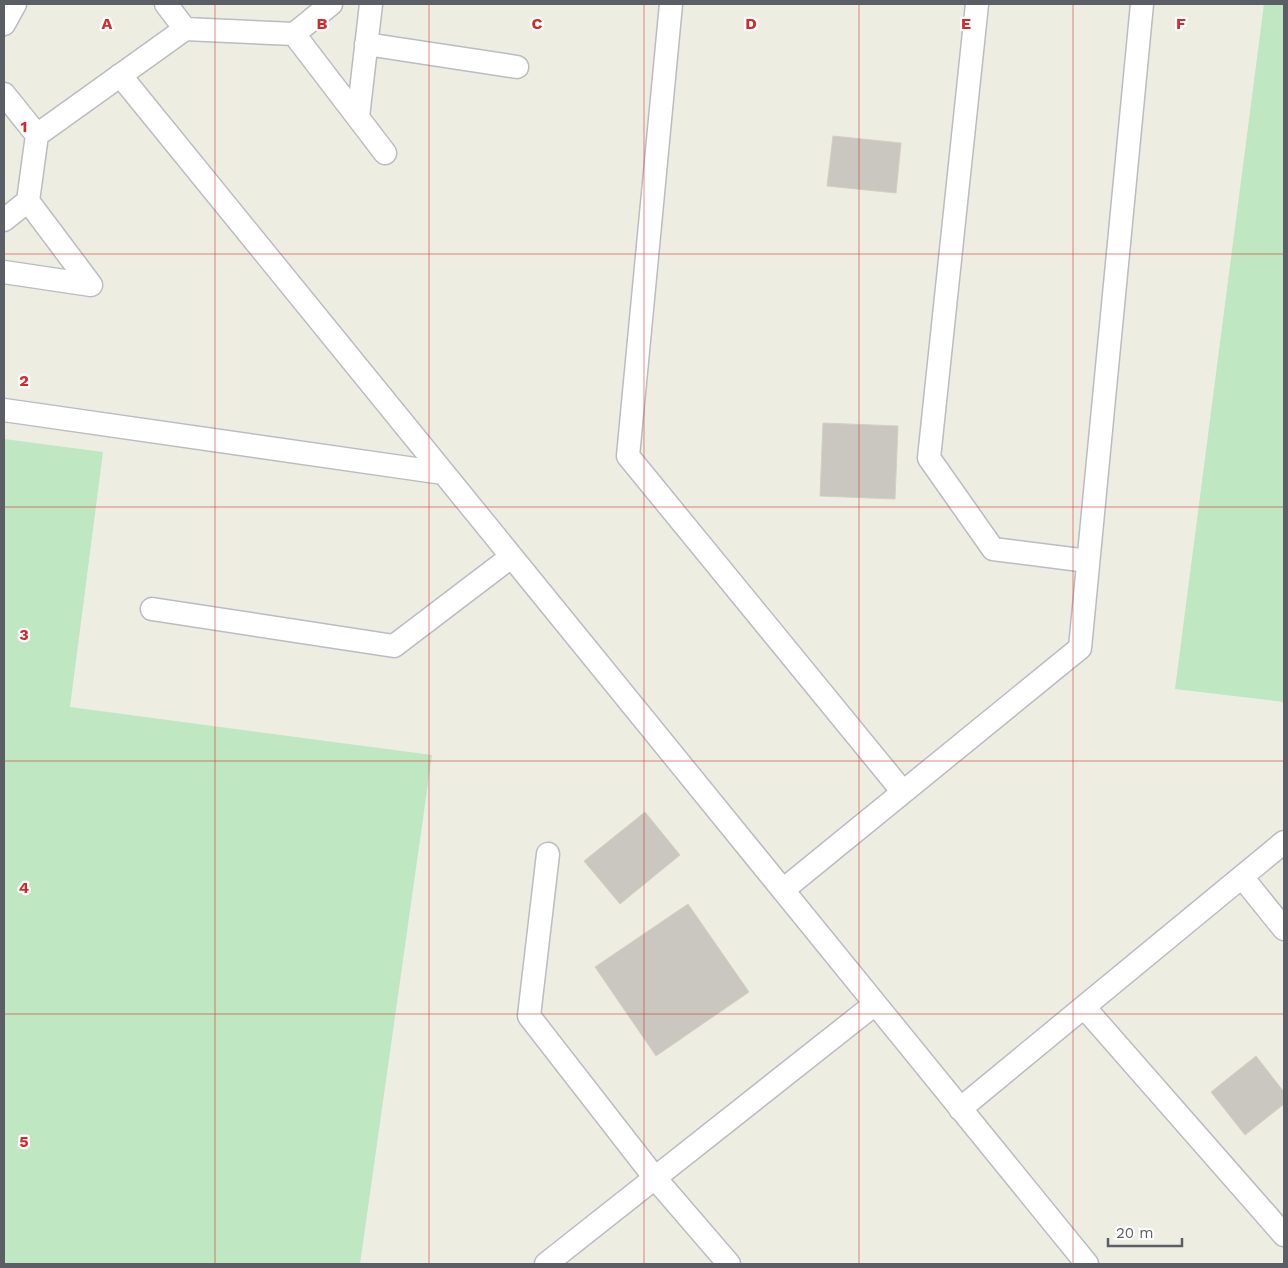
<svg xmlns="http://www.w3.org/2000/svg" width="1288" height="1268" font-family="'Work Sans',sans-serif">
<style>
.green{fill:#bee7c2}
.building{fill:#c9c7c0;stroke:#d3d0c1}
.lines{fill:none;stroke-linecap:round;stroke-linejoin:round}
.minor-casing{stroke:#babcc2;stroke-width:25}
.minor{stroke:#fff;stroke-width:22}
.grid{fill:none;stroke:#d62828;stroke-width:1;stroke-opacity:0.55}
.grid-label{font-size:16px;text-anchor:middle;font-weight:bold;fill:#d62828;stroke:#fff;stroke-width:4.5;stroke-linejoin:round;paint-order:stroke}
</style>
<rect width="100%" height="100%" fill="#eeede2"/>
<path class="green" d="M1264 4H1284V702L1175 689Z
M4 439 103 452 70 707 432 755 360 1264H4Z"/>
<path class="building" d="M833 136 901 143 896 193 827 186Z
M823 423 898 426 895 499 820 496Z
M645 812 680 855 620 904 584 861Z
M688 904 749 992 656 1056 595 967Z
M1256 1056 1284 1092V1104L1245 1135 1211 1092Z"/>
<g class="lines">
<defs>
<path id="minor" d="M166 4 185 29
M671 4 628 456 903 792
M977 4 929 458 993 549 1088 561
M4 24 15 4
M294 34 385 153
M366 44 517 67
M120 75 1087 1264
M4 94 37 135 28 201 4 220
M358 117 371 4
M37 135 185 29 294 34 331 4
M4 272 91 285 28 201
M4 410 443 473
M152 609 394 646 511 557
M548 854 529 1016 655 1178 729 1264
M1242 877 1284 929
M783 890 1080 648 1142 4
M1084 1007 1284 1235
M960 1109 1284 842
M546 1264 875 1004"/>
</defs>
<use href="#minor" class="minor-casing"/>
<use href="#minor" class="minor"/>
</g>
<path class="grid" d="M215 4V1264M429 4V1264M644 4V1264M859 4V1264M1073 4V1264M4 254H1284M4 507H1284M4 761H1284M4 1014H1284"/>
<g class="grid-label">
<text x="107" y="29">A</text>
<text x="322" y="29">B</text>
<text x="537" y="29">C</text>
<text x="751" y="29">D</text>
<text x="966" y="29">E</text>
<text x="1181" y="29">F</text>
<text x="24" y="132">1</text>
<text x="24" y="386">2</text>
<text x="24" y="640">3</text>
<text x="24" y="893">4</text>
<text x="24" y="1147">5</text>
</g>
<rect width="1288" height="1268" fill="none" stroke="#5b5e64" stroke-width="10"/>
<path d="M1108 1238v8h74v-8" fill="none" stroke="#5b5e64" stroke-width="2.5"/>
<text x="1116" y="1238" font-size="15" fill="#5b5e64" stroke="#ffffff" stroke-width="4" paint-order="stroke">20 m</text>
</svg>
